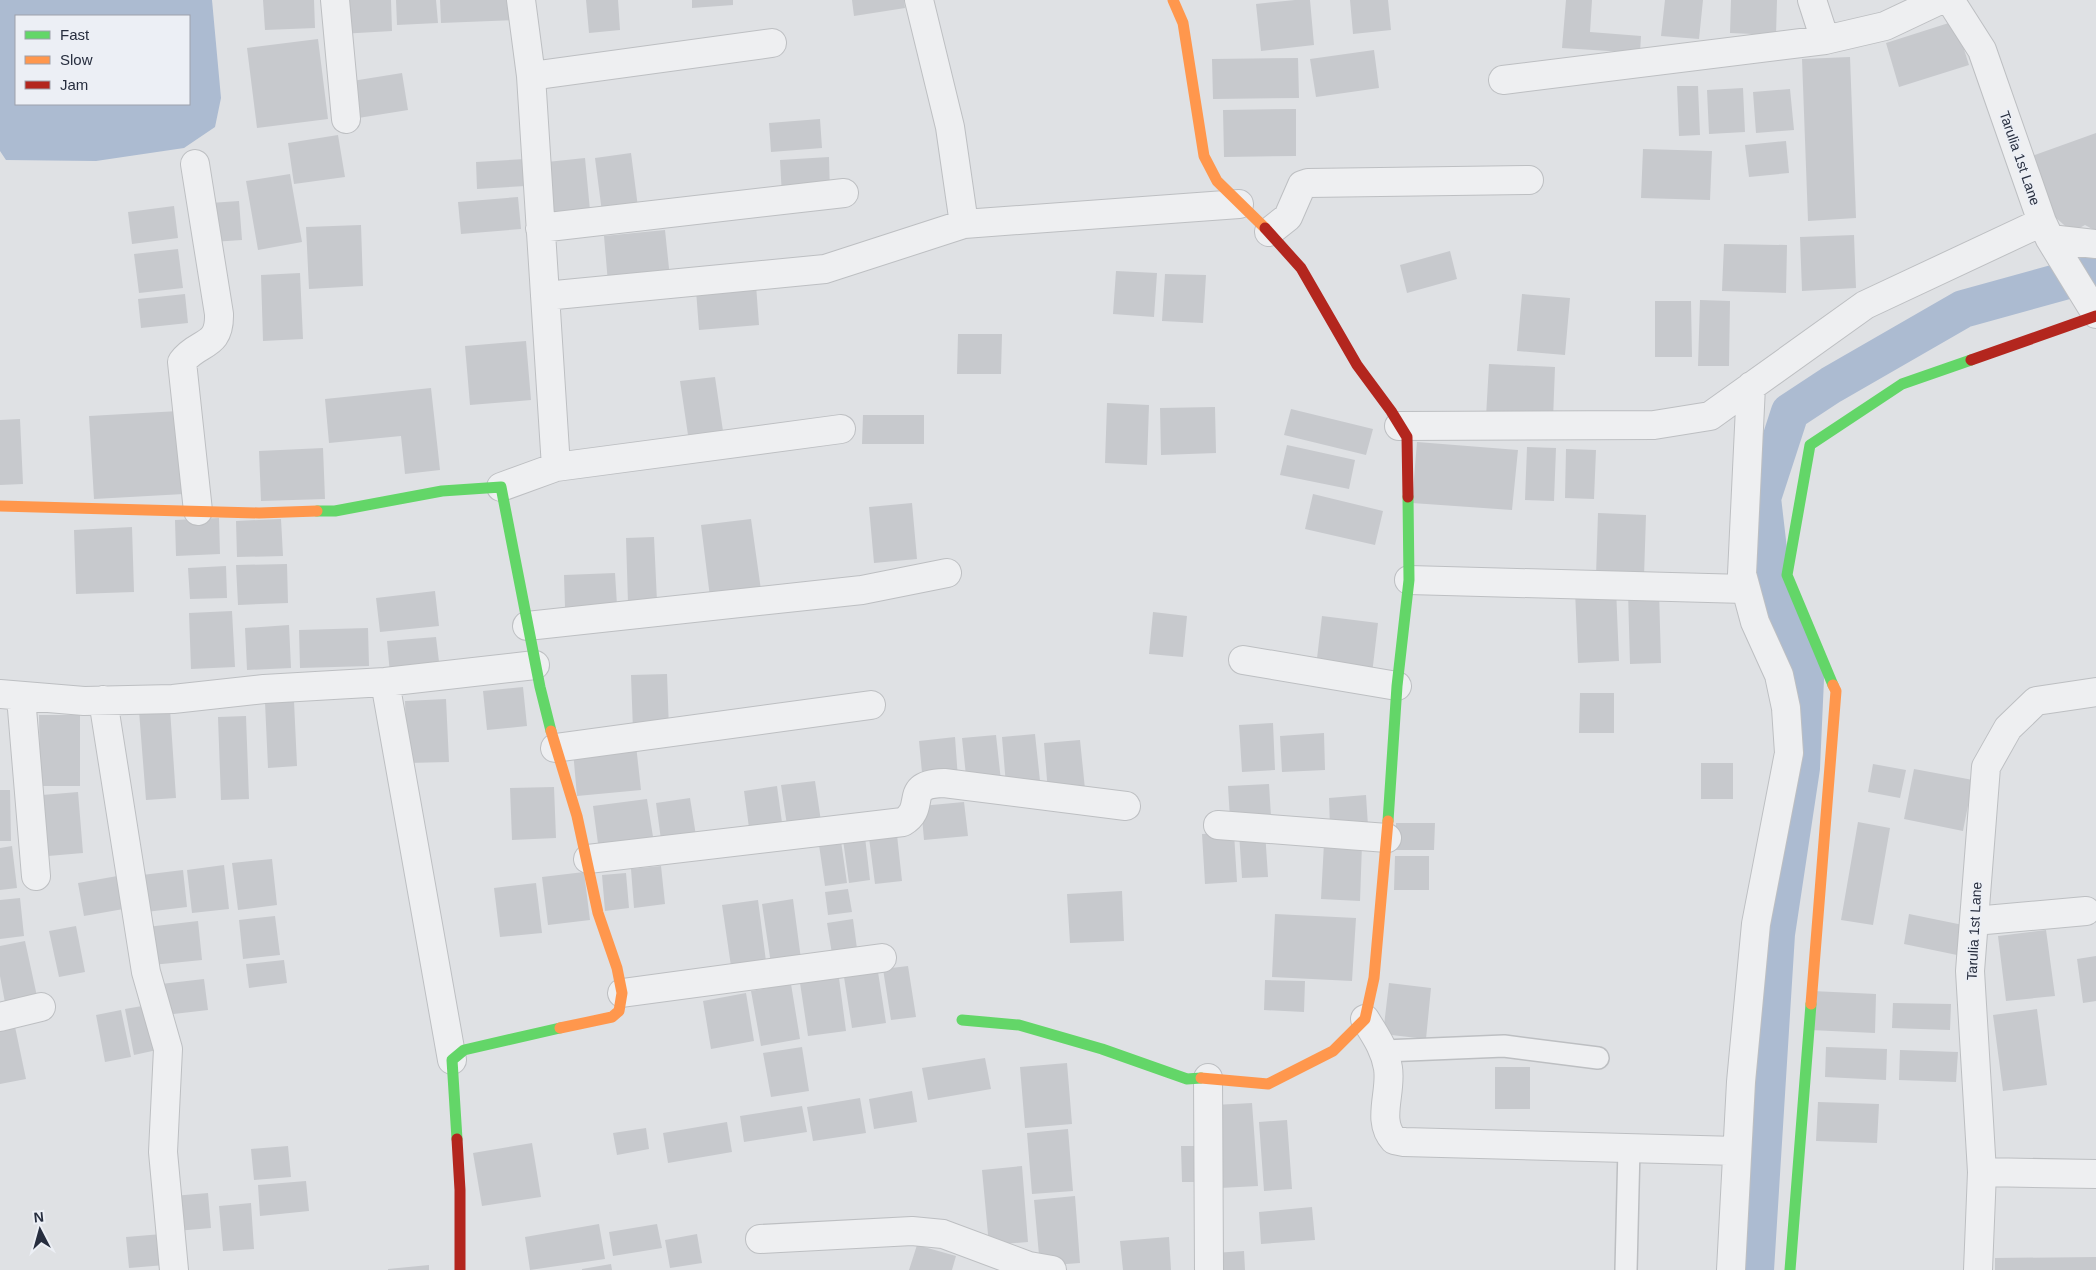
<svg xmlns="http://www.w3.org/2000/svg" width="2096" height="1270" font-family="Helvetica,sans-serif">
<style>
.water{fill:#acbbd1;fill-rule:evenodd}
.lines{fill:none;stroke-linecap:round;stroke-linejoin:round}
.canal{stroke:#acbbd1;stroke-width:38}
.building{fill:#c7c9cd}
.lane-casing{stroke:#bdbfc2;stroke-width:24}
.street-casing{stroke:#bdbfc2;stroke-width:30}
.lane{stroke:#eeeff1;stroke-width:21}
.street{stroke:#eeeff1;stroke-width:28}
.fast{stroke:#63d668;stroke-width:11}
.slow{stroke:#ff974d;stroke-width:11}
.jam{stroke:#b3261e;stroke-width:11}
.labels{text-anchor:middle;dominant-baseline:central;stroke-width:4;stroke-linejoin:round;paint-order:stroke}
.street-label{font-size:14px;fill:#262d3e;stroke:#eceff5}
</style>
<rect width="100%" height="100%" fill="#dfe1e4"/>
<path class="water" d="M0 0H212L221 98 215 127 184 148 96 161 6 160 0 151ZM16 16H189V104H16Z"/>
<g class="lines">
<path class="canal" d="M1755 1270 1776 934 1801 768 1805 679 1773 593 1762 498 1790 412 1831 385 1963 309 2075 278 2096 275"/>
</g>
<path class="building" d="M263 0H314L315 28 265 30Z
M338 0H391L392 31 340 34Z
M396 0H436L438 23 397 25Z
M440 0H512L513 20 441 23Z
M586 0H618L620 30 589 33Z
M692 0H733V5L692 8Z
M852 0H904L905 8 854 16Z
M1295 0H1310L1314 45 1261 51 1256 4Z
M1350 0H1388L1391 30 1353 34Z
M1566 0H1592L1590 32 1641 36 1640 53 1562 48Z
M1665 0H1703L1699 39 1661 36Z
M1731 0H1777L1776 35 1730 33Z
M1955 21 1969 65 1899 87 1886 43Z
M318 39 328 119 257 128 247 48Z
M1374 50 1379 88 1316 97 1310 59Z
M1850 57 1856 218 1808 221 1802 59Z
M1298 58 1299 98 1213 99 1212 59Z
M402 73 408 110 352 119 346 82Z
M1677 86H1698L1700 135 1679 136Z
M1743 88 1745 132 1709 134 1707 90Z
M1790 89 1794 130 1756 133 1753 92Z
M1296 109V156L1224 157 1223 110Z
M820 119 822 148 771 152 769 123Z
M2096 133V231L2085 225 2072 232 2055 217 2032 156Z
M338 135 345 177 294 184 288 143Z
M1786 141 1789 173 1749 177 1745 145Z
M1643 149 1712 151 1710 200 1641 198Z
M631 153 639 215 603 220 595 158Z
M829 157 830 194 782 196 780 160Z
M585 158 591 221 553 224 547 162Z
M525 159 526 186 477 189 476 162Z
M290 174 302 242 258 250 246 181Z
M518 197 521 229 461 234 458 202Z
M239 201 242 240 212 242 210 203Z
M174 206 178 238 132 244 128 212Z
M361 225 363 286 309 289 306 227Z
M665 230 670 278 608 283 604 236Z
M1854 235 1856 288 1802 291 1800 237Z
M1724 244 1787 245 1786 293 1722 291Z
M178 249 183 288 139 293 134 254Z
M1450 251 1457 279 1407 293 1400 265Z
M1116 271 1157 273 1154 317 1113 314Z
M300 273 303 339 263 341 261 275Z
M1165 274 1206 275 1203 323 1162 321Z
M756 285 759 325 699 330 696 290Z
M185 294 188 323 141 328 138 299Z
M1522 294 1570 298 1565 355 1517 351Z
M1700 300 1730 301 1729 366H1698Z
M1655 301H1691L1692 357H1655Z
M958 334H1002L1001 374H957Z
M526 341 531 400 470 405 465 346Z
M1489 364 1555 367 1553 420 1486 417Z
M715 377 723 431 688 435 680 381Z
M431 388 440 470 405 474 401 436 329 443 325 399Z
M1107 403 1149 405 1147 465 1105 463Z
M1215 407 1216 453 1161 455 1160 408Z
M1291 409 1373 429 1366 455 1284 435Z
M179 411 184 494 94 499 89 416Z
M863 415H924V444H862Z
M20 419 23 484 0 485V420Z
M1417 442 1518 450 1512 510 1412 503Z
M1287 445 1355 460 1349 489 1280 475Z
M1527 447 1556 448 1554 501 1525 500Z
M323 448 325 499 261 501 259 451Z
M1566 449 1596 450 1594 499 1565 498Z
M1313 494 1383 511 1375 545 1305 529Z
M912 503 917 559 874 563 869 507Z
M1598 513 1646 515 1644 577 1596 576Z
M219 518 220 554 176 556 175 520Z
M281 519 283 556 237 557 236 521Z
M751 519 761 590 710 597 701 525Z
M132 527 134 592 76 594 74 530Z
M654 537 657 602 628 603 626 538Z
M287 564 288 603 238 605 236 565Z
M226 566 227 598 190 599 188 568Z
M615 573 617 605 565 607 564 575Z
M1616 588 1619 661 1578 663 1575 590Z
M435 591 439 626 380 632 376 598Z
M1659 591 1661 663 1630 664 1628 592Z
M232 611 235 667 191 669 189 613Z
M1153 612 1187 616 1183 657 1149 654Z
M1322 616 1378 623 1372 674 1316 667Z
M289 625 291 668 247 670 245 628Z
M368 628 369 666 300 668 299 630Z
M436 637 440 670 390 674 387 641Z
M667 674 669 730 633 731 631 675Z
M523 687 527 726 487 730 483 691Z
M1580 693H1614V733H1579Z
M446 699 449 762 407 763 405 701Z
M294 701 297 766 268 768 265 702Z
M170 709 176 798 146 800 139 711Z
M39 715H80V786H40Z
M246 716 249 799 221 800 218 717Z
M1273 723 1275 770 1242 772 1239 725Z
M1324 733 1325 770 1282 772 1280 736Z
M1035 734 1040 781 1006 785 1002 737Z
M996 735 1001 781 967 785 962 738Z
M955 737 958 779 923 783 919 741Z
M1080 740 1085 789 1048 792 1044 743Z
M636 745 641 790 577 796 573 751Z
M1701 763H1733V799H1701Z
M1873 764 1906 770 1900 798 1868 792Z
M1914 769 1973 780 1963 831 1904 819Z
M815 781 822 828 788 832 781 785Z
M1269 784 1271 817 1230 819 1228 786Z
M777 786 783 830 750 835 744 791Z
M554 787 556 838 512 840 510 788Z
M0 790H10L11 841H0Z
M78 792 83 853 48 856 42 795Z
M1366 795 1368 826 1330 828 1329 798Z
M690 798 697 842 662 847 656 803Z
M647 799 654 843 599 851 593 806Z
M964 802 968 836 924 840 921 806Z
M1858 822 1890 828 1873 925 1841 920Z
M1396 823H1435L1434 850H1396Z
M1265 831 1268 877 1242 878 1239 833Z
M1234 833 1237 882 1205 884 1202 834Z
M897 835 902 881 875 884 869 838Z
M865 837 870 880 849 883 843 840Z
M841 841 847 883 825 886 819 845Z
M1324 843 1362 844 1360 901 1321 899Z
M12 846 17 888 0 890V848Z
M1395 856H1429V890H1394Z
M272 859 277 905 238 910 232 863Z
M224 865 229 909 192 913 187 870Z
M661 866 665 904 634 908 631 869Z
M183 870 187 907 146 912 142 875Z
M584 872 590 920 548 925 542 877Z
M626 873 629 908 605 911 602 875Z
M123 875 129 908 84 916 78 883Z
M536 883 542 933 500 937 494 888Z
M848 889 852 912 828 915 825 892Z
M1122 891 1124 941 1070 943 1067 894Z
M20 898 24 936 0 939V900Z
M793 899 801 959 771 964 762 904Z
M758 900 767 969 732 973 722 905Z
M1275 914 1356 918 1352 981 1272 977Z
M1909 914 1963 925 1957 955 1904 944Z
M275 916 280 955 243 959 239 920Z
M853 919 858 956 833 960 827 923Z
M198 921 202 960 152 965 147 927Z
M76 926 85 972 59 977 49 931Z
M2046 930 2055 996 2006 1001 1998 936Z
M25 941 38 1001 6 1008 0 976V946Z
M2096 956V1001L2083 1003 2077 959Z
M284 960 287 983 249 988 246 964Z
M908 966 916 1017 891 1020 883 969Z
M878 972 886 1023 852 1028 844 977Z
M839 978 846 1031 808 1036 800 983Z
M204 979 208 1010 165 1015 161 984Z
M1265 980 1305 981 1304 1012 1264 1010Z
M1389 983 1431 988 1426 1039 1383 1034Z
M791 984 800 1039 761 1046 751 991Z
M1812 991 1876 994 1875 1033 1810 1030Z
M746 993 754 1041 711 1049 703 1001Z
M1893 1003 1951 1004 1950 1030 1892 1028Z
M148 1005 157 1050 134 1055 125 1009Z
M2037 1009 2047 1085 2003 1091 1993 1015Z
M121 1010 131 1057 105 1062 96 1015Z
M14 1022 26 1079 0 1084V1025Z
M802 1047 809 1091 771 1097 763 1053Z
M1826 1047 1887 1049 1886 1080 1825 1077Z
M1900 1050 1958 1052 1956 1082 1899 1080Z
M985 1058 991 1089 928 1100 922 1068Z
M1067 1063 1072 1124 1025 1128 1020 1067Z
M1495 1067H1530V1109H1495Z
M912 1091 917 1122 874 1129 869 1099Z
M860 1098 866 1133 813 1141 807 1107Z
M1818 1102 1879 1104 1877 1143 1816 1141Z
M1252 1103 1258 1186 1220 1188 1214 1105Z
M802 1106 807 1132 744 1142 740 1116Z
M1287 1120 1292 1189 1264 1191 1259 1122Z
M727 1122 732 1152 668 1163 663 1133Z
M646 1128 649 1149 617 1155 613 1133Z
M1068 1129 1073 1191 1032 1194 1027 1133Z
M532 1143 541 1197 482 1206 473 1153Z
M288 1146 291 1177 254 1180 251 1149Z
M1181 1146H1205V1182H1182Z
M1022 1166 1028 1242 989 1245 982 1170Z
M306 1181 309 1211 260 1216 258 1185Z
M208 1193 211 1228 176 1231 173 1196Z
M1075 1196 1080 1263 1040 1266 1034 1200Z
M251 1203 254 1249 223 1251 219 1206Z
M1312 1207 1315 1240 1261 1244 1259 1212Z
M599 1224 605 1259 530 1270 525 1237Z
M657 1224 662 1248 613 1256 609 1232Z
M162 1234 165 1265 129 1268 126 1237Z
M697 1234 702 1263 670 1268 665 1240Z
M1169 1237 1171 1270H1123L1120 1241Z
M917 1245 956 1256 952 1270H909Z
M1244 1251 1245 1270H1215L1214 1253Z
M2096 1257V1270H1995V1258Z
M611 1264 612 1270H582V1269Z
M429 1265V1270H388V1269Z"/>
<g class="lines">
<defs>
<path id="lane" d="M1384 1051 1504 1046 1598 1058
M1626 1270 1629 1148"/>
<path id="street" d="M335 0 346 119
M521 0 531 76 556 467
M919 0 950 127 964 224
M1812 0 1825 40 1885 26 1940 0
M1950 0 1982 50 2042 222 2050 239 2096 314
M531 76 772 43
M1503 80 1825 40
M195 164 219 314C220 349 198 340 182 362L198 511
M540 228 844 193
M1269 232 1288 217 1302 185 1308 183 1529 180
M2050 239 2096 244
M545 296 825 269 964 224 1239 204
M1399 426 1654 425 1710 416 1865 305 2042 222
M501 487 556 467 841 429
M1409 580 1745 589
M527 626 862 590 947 573
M1243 660 1397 686
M385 682 452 1060
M0 694 84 701 173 699 264 689 385 682 535 665
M21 697 36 876
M103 700 146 972 168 1049 163 1152 174 1270
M555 748 871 705
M1218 825 1387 838
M588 859 903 822C928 807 901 784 944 783L1126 806
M1974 921 2086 911
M622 993 882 958
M0 1017 41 1007
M1365 1019C1375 1035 1385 1049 1388 1068 1392 1092 1376 1121 1394 1140L1404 1142 1737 1151
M1208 1078 1209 1270
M1982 1172 2096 1174
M760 1239 912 1231 943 1234 1029 1266 1052 1270
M1731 1270 1741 1082 1756 924 1789 753 1786 708 1779 675 1755 622 1742 574 1751 386
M1978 1270 1982 1172 1970 971 1986 767 2008 728 2036 701 2096 692"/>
</defs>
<use href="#lane" class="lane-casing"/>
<use href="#street" class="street-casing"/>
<use href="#lane" class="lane"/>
<use href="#street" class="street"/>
<path class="fast" d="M317 511H335L442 491 501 487 540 687 551 731
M1833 685 1787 575 1810 445 1902 384 1971 360
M1388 821 1397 686 1409 580 1408 497
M962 1020 1019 1025 1102 1049 1187 1079 1201 1078
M457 1139 452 1060 464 1050 560 1028
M1790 1270 1811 1004"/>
<path class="slow" d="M1173 0 1183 23 1204 156 1217 181 1265 228
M0 506 259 513 317 511
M551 731 577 816 598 913 617 968 622 993 619 1011 612 1017 560 1028
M1811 1004 1836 691 1833 685
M1201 1078 1268 1084 1333 1051 1365 1019 1374 978 1388 821"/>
<path class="jam" d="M1265 228 1301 268 1357 365 1391 411 1407 437 1408 497
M1971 360 2096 316
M457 1139 460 1190V1270"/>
</g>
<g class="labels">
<g class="street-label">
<text transform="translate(2020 158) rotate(71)">Tarulia 1st Lane</text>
<text transform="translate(1974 931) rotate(-87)">Tarulia 1st Lane</text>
</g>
</g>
<rect x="15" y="15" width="175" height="90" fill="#eceff5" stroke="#9da1ac"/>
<rect x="25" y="31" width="25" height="8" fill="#63d668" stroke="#9da1ac"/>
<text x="60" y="40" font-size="15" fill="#262d3e">Fast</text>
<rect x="25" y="56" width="25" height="8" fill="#ff974d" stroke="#9da1ac"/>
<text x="60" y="65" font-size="15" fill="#262d3e">Slow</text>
<rect x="25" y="81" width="25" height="8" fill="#b3261e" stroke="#9da1ac"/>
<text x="60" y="90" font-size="15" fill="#262d3e">Jam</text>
<g transform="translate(40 1230) rotate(354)" stroke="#eceff5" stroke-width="4" paint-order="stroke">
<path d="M0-4L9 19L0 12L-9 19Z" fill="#262d3e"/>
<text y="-8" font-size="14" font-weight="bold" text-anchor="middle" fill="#262d3e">N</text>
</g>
</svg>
